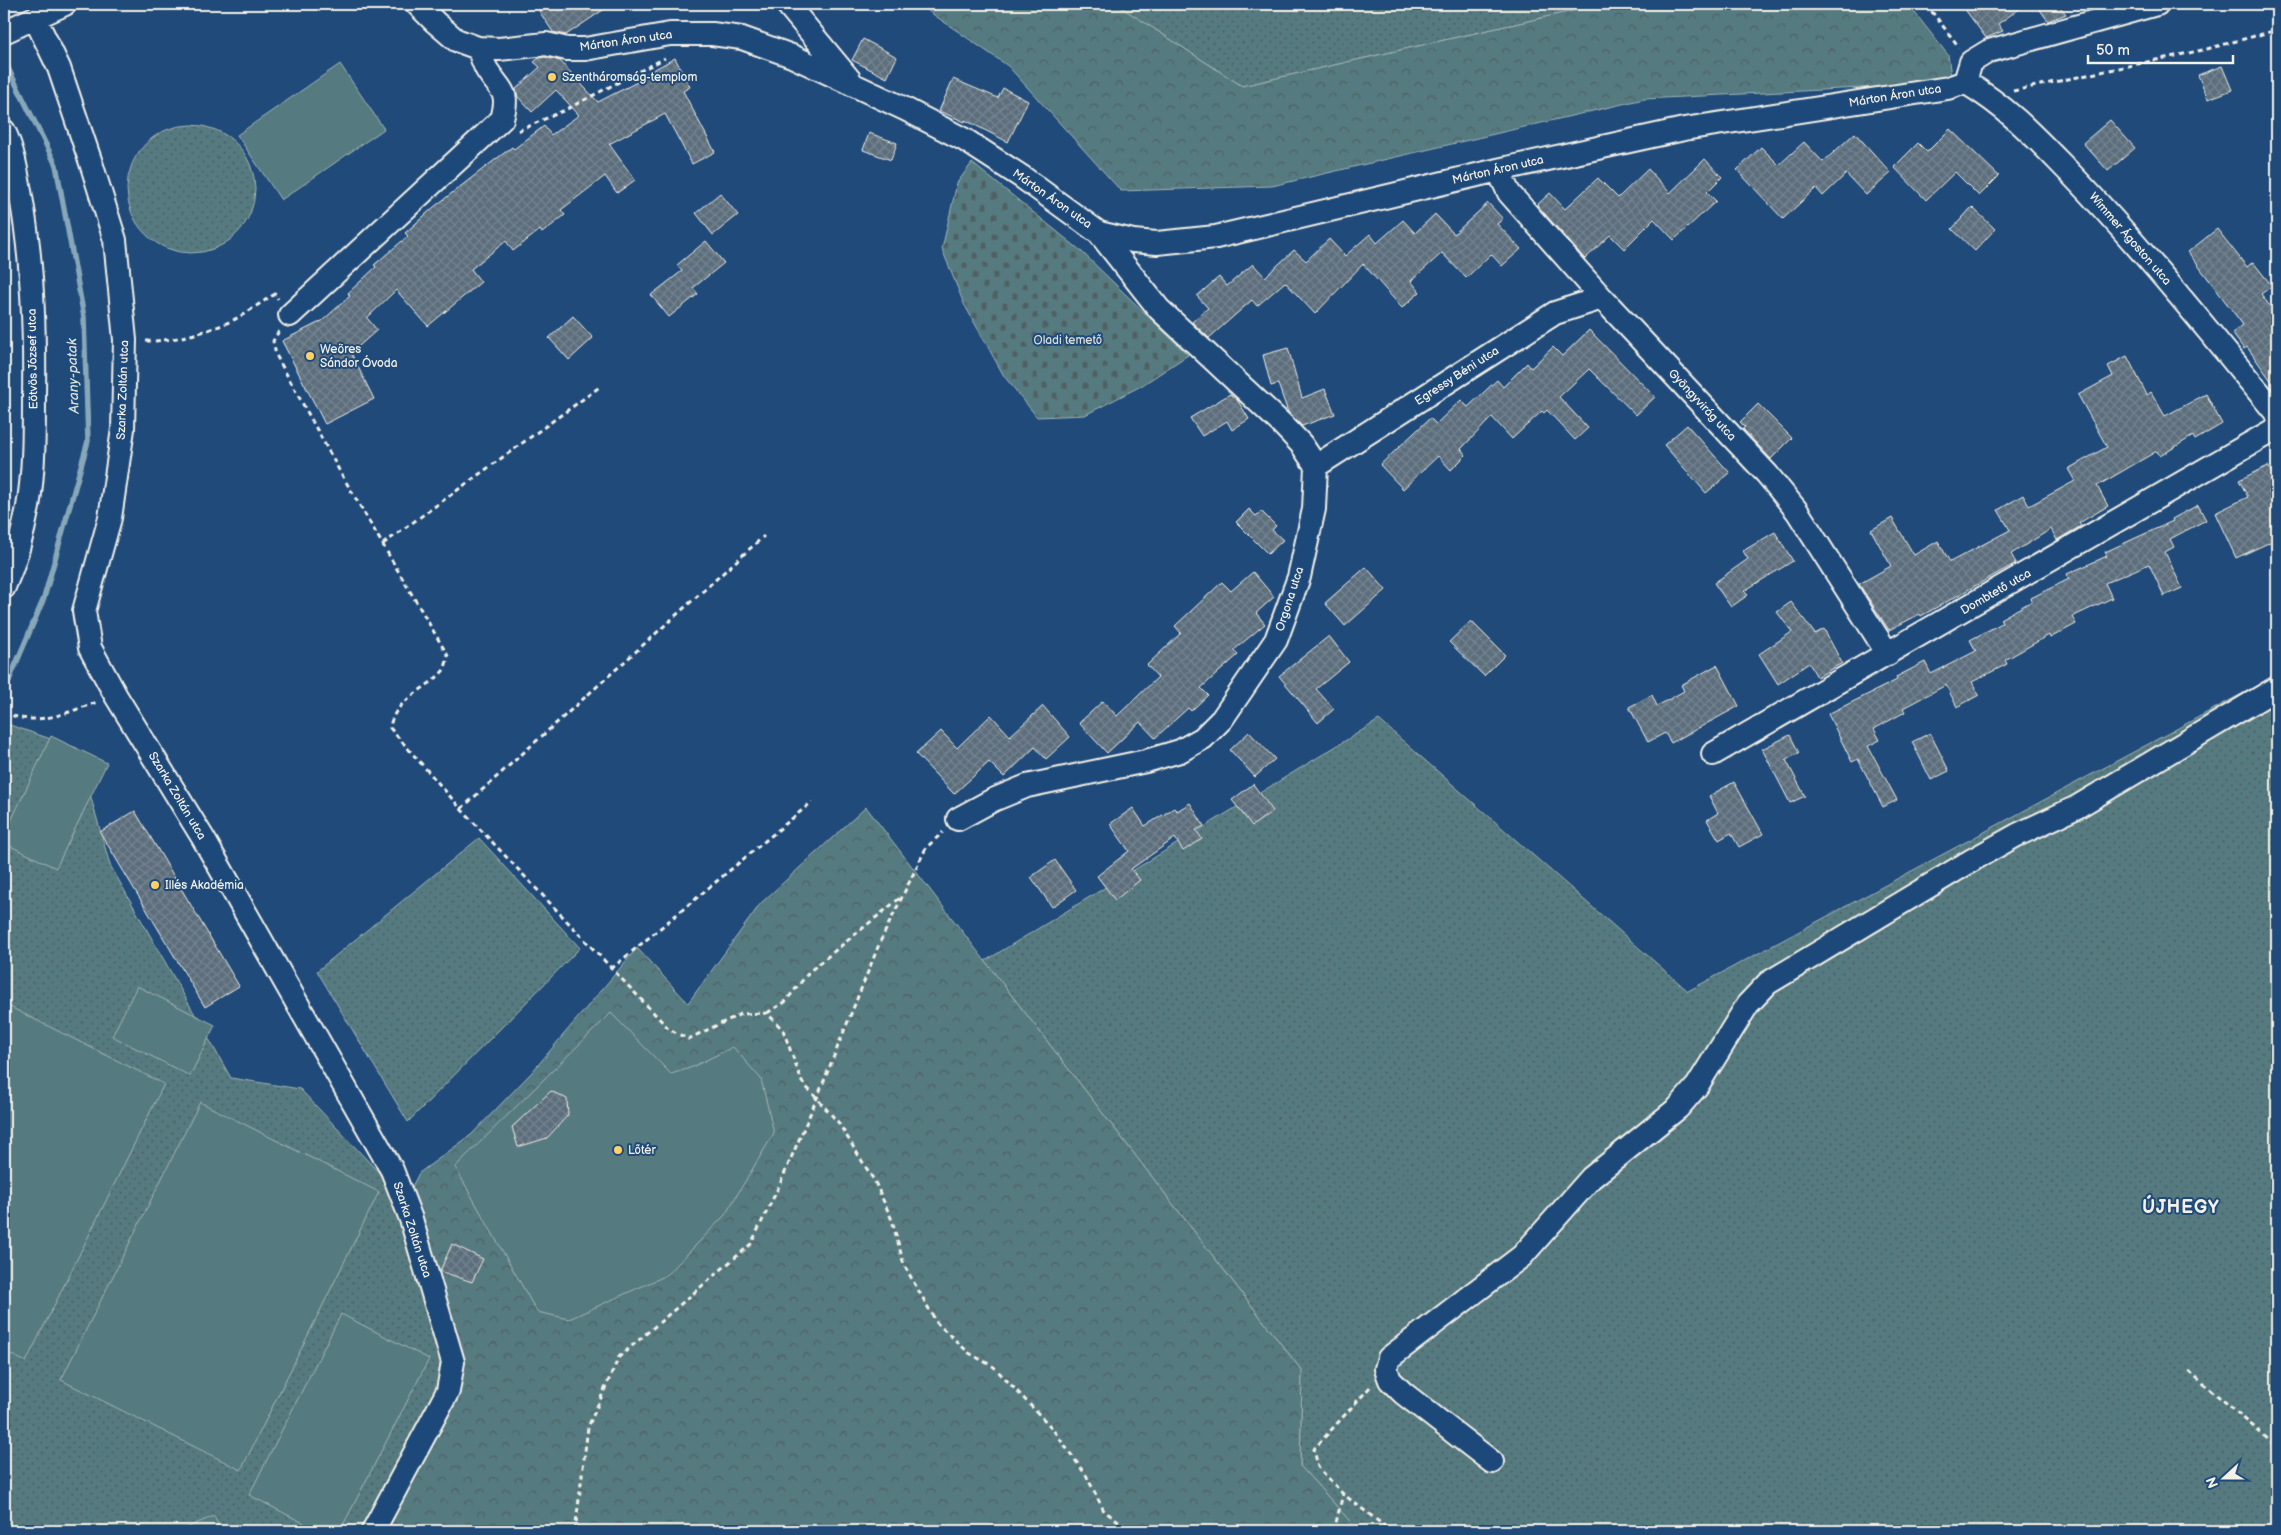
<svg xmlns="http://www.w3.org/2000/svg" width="2281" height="1535" font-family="'Balsamiq Sans',sans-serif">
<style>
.green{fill:url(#green-dots);stroke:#a4b6b4}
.forest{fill:url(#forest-crowns);stroke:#a4b6b4}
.cemetery{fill:url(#cemetery-stones);stroke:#a4b6b4}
.pitch{fill:#557a80;stroke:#a4b6b4}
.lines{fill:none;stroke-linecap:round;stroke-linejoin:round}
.stream{stroke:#88a8b9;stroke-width:5.5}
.building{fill:url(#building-cross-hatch);stroke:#f4f1e8}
.minor-casing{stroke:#f4f1e8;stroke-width:26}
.path{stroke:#f4f1e8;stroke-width:3;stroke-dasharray:5 4;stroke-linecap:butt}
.minor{stroke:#1f4a7a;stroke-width:22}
.poi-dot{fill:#ffd166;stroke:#1f4a7a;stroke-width:2}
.labels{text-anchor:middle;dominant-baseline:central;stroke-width:4;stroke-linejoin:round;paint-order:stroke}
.street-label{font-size:12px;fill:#f4f1e8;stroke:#1f4a7a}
.poi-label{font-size:12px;fill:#f4f1e8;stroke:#1f4a7a;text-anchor:start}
.park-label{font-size:12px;fill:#dcdfd8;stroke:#1f4a7a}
.water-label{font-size:14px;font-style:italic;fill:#d9dfdc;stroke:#1f4a7a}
.district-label{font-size:18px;font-weight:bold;letter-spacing:1px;fill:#f4f1e8;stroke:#1f4a7a}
</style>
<defs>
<pattern id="green-dots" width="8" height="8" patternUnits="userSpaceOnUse" patternTransform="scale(1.25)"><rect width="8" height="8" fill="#557a80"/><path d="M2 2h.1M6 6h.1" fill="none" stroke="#4f6163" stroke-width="1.8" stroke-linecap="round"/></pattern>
<pattern id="forest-crowns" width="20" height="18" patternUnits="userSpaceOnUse" patternTransform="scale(1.25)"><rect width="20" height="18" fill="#557a80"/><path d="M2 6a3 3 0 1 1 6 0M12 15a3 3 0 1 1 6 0" fill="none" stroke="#4f6163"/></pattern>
<pattern id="cemetery-stones" width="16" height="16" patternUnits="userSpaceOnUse" patternTransform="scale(1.25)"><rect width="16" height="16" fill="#557a80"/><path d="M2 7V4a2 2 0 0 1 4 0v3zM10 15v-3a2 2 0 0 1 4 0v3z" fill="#4f6163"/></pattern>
<pattern id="building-cross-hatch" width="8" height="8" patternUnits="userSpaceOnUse" patternTransform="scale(1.25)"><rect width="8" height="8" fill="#5c6e7c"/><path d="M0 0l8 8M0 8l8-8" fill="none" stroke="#74838f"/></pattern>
</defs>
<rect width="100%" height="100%" fill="#1f4a7a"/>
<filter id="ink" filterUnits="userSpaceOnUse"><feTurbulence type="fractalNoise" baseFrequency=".02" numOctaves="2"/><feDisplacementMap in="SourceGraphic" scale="10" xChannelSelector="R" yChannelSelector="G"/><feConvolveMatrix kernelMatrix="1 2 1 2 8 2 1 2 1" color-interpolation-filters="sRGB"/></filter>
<g filter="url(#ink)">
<path class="green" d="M1116 4H1603L1242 86Z
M127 189a64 64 0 1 1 128 0a64 64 0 1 1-128 0Z
M2277 675V1531H1359L1300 1466 1302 1371 985 961 1379 720 1688 991Z
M4 723 77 748 110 865 231 1078 300 1089 405 1200 449 1364 381 1531H4Z
M479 838 580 948 408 1122 317 971Z"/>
<path class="forest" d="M918 4H1116L1242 86 1603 4H1908L1948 55 1951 76 1939 84 1644 99 1272 186 1121 191 1008 66Z
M866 807 1302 1371 1300 1466 1359 1531H381L449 1364 405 1200 419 1173 471 1135 532 1072 637 948 688 1003 761 903Z"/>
<path class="cemetery" d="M972 163 1080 250 1188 355 1141 386 1085 415 1037 417 1004 376 964 304 942 249 957 183Z"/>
<path class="pitch" d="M340 64 384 129 281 200 237 135Z
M51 736 107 763 56 868 4 843V836Z
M137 986 215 1025 190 1076 112 1036Z
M4 1004 164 1084 26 1362 4 1351Z
M611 1013 671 1074 690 1068 733 1047 761 1079 774 1133 725 1215 667 1275 569 1319 537 1312 455 1167Z
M200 1102 379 1192 241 1470 61 1380Z
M341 1314 429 1359 340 1531H319L249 1495Z
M214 1516 221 1531H179Z"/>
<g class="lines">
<path class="stream" d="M4 60 56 165 84 317 88 441 44 598 4 692"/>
</g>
<path class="building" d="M549 4H612L566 35 553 32 539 11Z
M1961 4H2026L1998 24 2003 31 1986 38Z
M2036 4H2058L2066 14 2048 21Z
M863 39 897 57 887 78 852 60Z
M545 57 560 61 598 102 645 78 644 75 675 58 690 87 683 91 715 152 692 164 665 114 609 144 635 180 617 193 605 176 561 210 565 215 542 233 540 230 513 251 506 241 471 269 481 282 428 326 396 290 367 318 377 330 351 353 374 399 325 424 282 341 322 321 350 296 348 293 376 267 374 265 408 236 405 233 434 207 483 169 512 147 514 149 544 126 551 135 579 115 556 90 532 112 518 97 516 89 540 67 534 62 539 58Z
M2222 66 2232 90 2208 99 2198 75Z
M953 79 998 98 1003 88 1028 101 1008 142 965 120V122L939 111Z
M2110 120 2135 148 2108 171 2083 143Z
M1950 129 1999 176 1979 196 1955 172 1926 200 1894 167 1918 143 1927 152Z
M869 133 897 143 891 160 863 150Z
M1855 133 1891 173 1866 195 1846 174 1823 196 1816 188 1783 219 1737 170 1761 147 1779 165 1804 142 1823 162Z
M1705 159 1722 177 1707 192 1716 201 1674 240 1654 219 1624 249 1610 235 1585 259 1537 205 1550 193 1565 209 1598 178 1618 198 1648 169 1670 193Z
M720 193 738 215 713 235 696 213Z
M1488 203 1503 219 1497 224 1521 249 1502 266 1491 254 1466 278 1442 253 1411 281 1420 292 1402 308 1363 264 1315 314 1285 282 1257 306 1252 300 1209 338 1192 322 1208 308 1197 296 1219 277 1227 286 1253 264 1265 277 1294 250 1306 261 1329 239 1345 256 1370 234 1377 243 1403 220 1415 233 1435 214 1454 234Z
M1972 207 1995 229 1975 251 1952 229Z
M2217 229 2247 267 2253 262 2272 286 2261 294 2277 316V389L2247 347 2244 349 2232 333 2243 325 2188 252Z
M706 241 724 263 693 288 698 294 669 317 651 295 682 271 677 265Z
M573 316 593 338 569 360 549 338Z
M1589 330 1655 397 1636 415 1589 369 1559 397 1588 428 1575 440 1547 410 1544 413 1542 411 1512 439 1492 417 1461 449 1466 455 1451 470 1438 456 1403 489 1380 465 1430 418 1436 424 1461 400 1468 407 1497 380 1503 387 1527 363 1531 368 1553 347 1562 356Z
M1288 348 1302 398 1325 389 1335 414 1302 426 1288 412 1278 384 1271 386 1263 355Z
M2127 356 2147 395 2151 392 2165 416 2206 394 2222 424 2195 440 2193 436 2160 456 2157 451 2097 486 2108 506 2079 523 2081 526 2057 540 2051 529 2011 554 2016 563 1921 616 1920 614 1889 630 1859 584 1891 566 1871 530 1892 518 1914 555 1938 541 1950 562 2010 530 1998 510 2023 495 2029 506 2075 481 2068 469 2107 447 2078 395 2113 376 2108 366Z
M1230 394 1238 401 1249 419 1232 430 1227 421 1202 436 1190 418Z
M1758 404 1792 438 1771 459 1743 429 1745 427 1740 422Z
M1687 425 1730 473 1706 493 1664 445Z
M2268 466 2277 484V486L2268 491 2277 509V539L2236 558 2215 513 2248 497 2239 480Z
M2198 505 2206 520 2170 539 2174 547 2165 552 2182 588 2164 596 2149 564 2105 583 2112 598 2072 617 2076 624 2050 638 2049 635 2005 660 2007 664 1972 682 1979 695 1957 707 1946 685 1903 708 1905 712 1874 729 1880 740 1868 746 1897 800 1883 807 1858 759 1852 762 1828 714 1897 680 1896 677 1925 662 1931 674 1976 651 1970 640 2002 623 2000 619 2032 601 2031 598 2069 579 2067 574 2107 556 2105 552 2173 521 2172 519Z
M1249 509 1256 516 1261 511 1276 526 1272 530 1283 540 1268 554 1236 522Z
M1775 532 1793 561 1744 591 1748 595 1731 607 1714 583 1748 559 1743 551Z
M1366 567 1386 590 1345 626 1325 603Z
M1253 572 1274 597 1256 613 1265 624 1234 650 1238 655 1201 688 1208 695 1191 711 1188 708 1155 738 1140 722 1107 753 1079 723 1103 701 1117 716 1158 677 1147 665 1181 633 1175 626 1222 582 1231 591Z
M1791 602 1815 634 1824 629 1842 663 1817 677 1809 663 1778 684 1759 654 1792 632 1777 612Z
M1471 621 1505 655 1484 676 1449 642Z
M1329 636 1349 662 1316 689 1334 709 1318 723 1279 676Z
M1717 665 1739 706 1671 743 1665 733 1648 742 1629 707 1652 695 1657 706 1684 691 1681 685Z
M1043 706 1070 737 1046 759 1035 747 1004 777 989 762 954 794 916 754 941 731 957 748 991 715 1010 736Z
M1249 732 1275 759 1255 777 1230 750Z
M1930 733 1949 771 1931 780 1912 742Z
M1790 735 1799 753 1786 760 1805 796 1790 803 1762 749Z
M1734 782 1763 834 1739 847 1731 833 1719 840 1707 820 1718 813 1709 796Z
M1253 784 1273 811 1252 826 1232 800Z
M1190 803 1204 826 1196 830 1202 839 1183 851 1175 838 1131 869 1140 880 1115 900 1097 876 1129 851 1110 824 1133 808 1145 826 1174 808 1177 811Z
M135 811 239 986 205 1007 100 832Z
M1055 860 1076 890 1052 907 1031 877Z
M551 1091 567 1099 568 1115 547 1138 518 1147 512 1127Z
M452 1244 483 1259 472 1282 440 1271Z"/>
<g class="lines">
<defs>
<path id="minor" d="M417 4 435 22 456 40 478 48 499 49 546 44 567 49H585L670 34H712L742 38 792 56 905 109 965 140 1022 177 1099 233 1133 241 1157 243 1216 237 1498 170 1684 129 1948 88 1965 82
M787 4 850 80
M35 18 59 68 92 166 115 240 125 340 123 429 110 518 84 611 90 648 116 696 203 838 392 1170 411 1219 453 1362 448 1391 373 1531
M4 32 65 4
M1965 82C2010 109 2036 138 2071 174 2144 250 2210 333 2277 414
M1965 82 1971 62 1989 51 2157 4
M4 131C14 152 17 174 21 197 33 263 35 330 34 397 34 433 34 472 28 507 23 534 15 562 4 587
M1498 170 1509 193 1602 298 1767 474 1797 511 1888 654
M290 315 502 119C510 90 501 92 487 70 483 63 481 55 478 48
M1316 466 1555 313 1602 298
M1713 754 2277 428
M958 819 993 800 1027 786 1146 761 1180 751 1203 738 1222 719 1276 640 1299 577 1314 509 1316 466 1302 445 1282 424 1159 309 1099 233
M1492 1462 1403 1393 1390 1380 1386 1369 1389 1358 1522 1256 1591 1178 1678 1108 1697 1086 1748 1004 1768 983 1974 859 2017 835 2077 807 2277 688"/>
</defs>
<use href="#minor" class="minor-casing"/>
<path class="path" d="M1926 4 1959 47
M2013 91 2207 49 2277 30
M518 131 565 110 665 58
M279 331 273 341 276 355 339 470 448 656C447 660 446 667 443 671 427 690 393 700 390 728L461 809 669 1029 688 1039 741 1014 767 1013 783 1030 802 1082 838 1122 875 1182 892 1220 904 1265 937 1323 969 1353 994 1367 1051 1427 1086 1475 1104 1511 1133 1531
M146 341C172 342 216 330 239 317 251 310 263 301 275 294L278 299
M383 544 601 386
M4 712C35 728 66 713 97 702
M461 809 764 536
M611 969 812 802
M767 1013 785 1002 810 971 900 898
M2189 1371 2277 1447
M1370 1387 1314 1449 1318 1467 1343 1494 1391 1531
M575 1531 588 1427 619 1357 751 1244 779 1186 817 1098 880 942 926 848 943 832
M1334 1531 1343 1494"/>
<use href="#minor" class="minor"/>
</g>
</g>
<g class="poi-dot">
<circle cx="552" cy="77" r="5"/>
<circle cx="310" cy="356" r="5"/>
<circle cx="155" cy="885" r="5"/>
<circle cx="618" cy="1150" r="5"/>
</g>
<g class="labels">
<g class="street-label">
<text transform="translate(626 41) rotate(-8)">Márton Áron utca</text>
<text transform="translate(1895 96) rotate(-9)">Márton Áron utca</text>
<text transform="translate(1498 170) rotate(-13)">Márton Áron utca</text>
<text transform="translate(1052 199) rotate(35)">Márton Áron utca</text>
<text transform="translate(2130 239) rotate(49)">Wimmer Ágoston utca</text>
<text transform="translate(33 359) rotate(-91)">Eötvös József utca</text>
<text transform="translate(1457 376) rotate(-33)">Egressy Béni utca</text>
<text transform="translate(123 390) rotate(-88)">Szarka Zoltán utca</text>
<text transform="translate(1702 405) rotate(47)">Gyöngyvirág utca</text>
<text transform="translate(1996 592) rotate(-30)">Dombtető utca</text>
<text transform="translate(1290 599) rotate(-72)">Orgona utca</text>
<text transform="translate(177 796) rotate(59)">Szarka Zoltán utca</text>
<text transform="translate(412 1230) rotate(72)">Szarka Zoltán utca</text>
</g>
<g class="poi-label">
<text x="562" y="77">Szentháromság-templom</text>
<text x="320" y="349">Weöres<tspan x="320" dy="14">Sándor Óvoda</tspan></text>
<text x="165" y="885">Illés Akadémia</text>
<text x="628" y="1150">Lőtér</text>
</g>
<g class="park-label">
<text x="1068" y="340">Oladi temető</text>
</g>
<g class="water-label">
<text transform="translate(73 376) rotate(-92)">Arany-patak</text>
</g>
<g class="district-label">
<text x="2181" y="1207">ÚJHEGY</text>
</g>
</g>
<rect width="2281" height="1535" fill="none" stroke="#1f4a7a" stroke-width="20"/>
<rect x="10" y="10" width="2261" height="1515" fill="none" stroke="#f4f1e8" stroke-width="2" filter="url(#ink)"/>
<g transform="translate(2224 1478) rotate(249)" stroke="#1f4a7a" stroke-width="4" paint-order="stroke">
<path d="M0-4L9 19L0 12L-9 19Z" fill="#f4f1e8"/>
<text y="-8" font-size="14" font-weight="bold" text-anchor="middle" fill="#f4f1e8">N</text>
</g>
<path d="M2088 55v8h145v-8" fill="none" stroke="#f4f1e8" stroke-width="2.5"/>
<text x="2096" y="55" font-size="15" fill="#f4f1e8" stroke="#1f4a7a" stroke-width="4" paint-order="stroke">50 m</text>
</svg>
